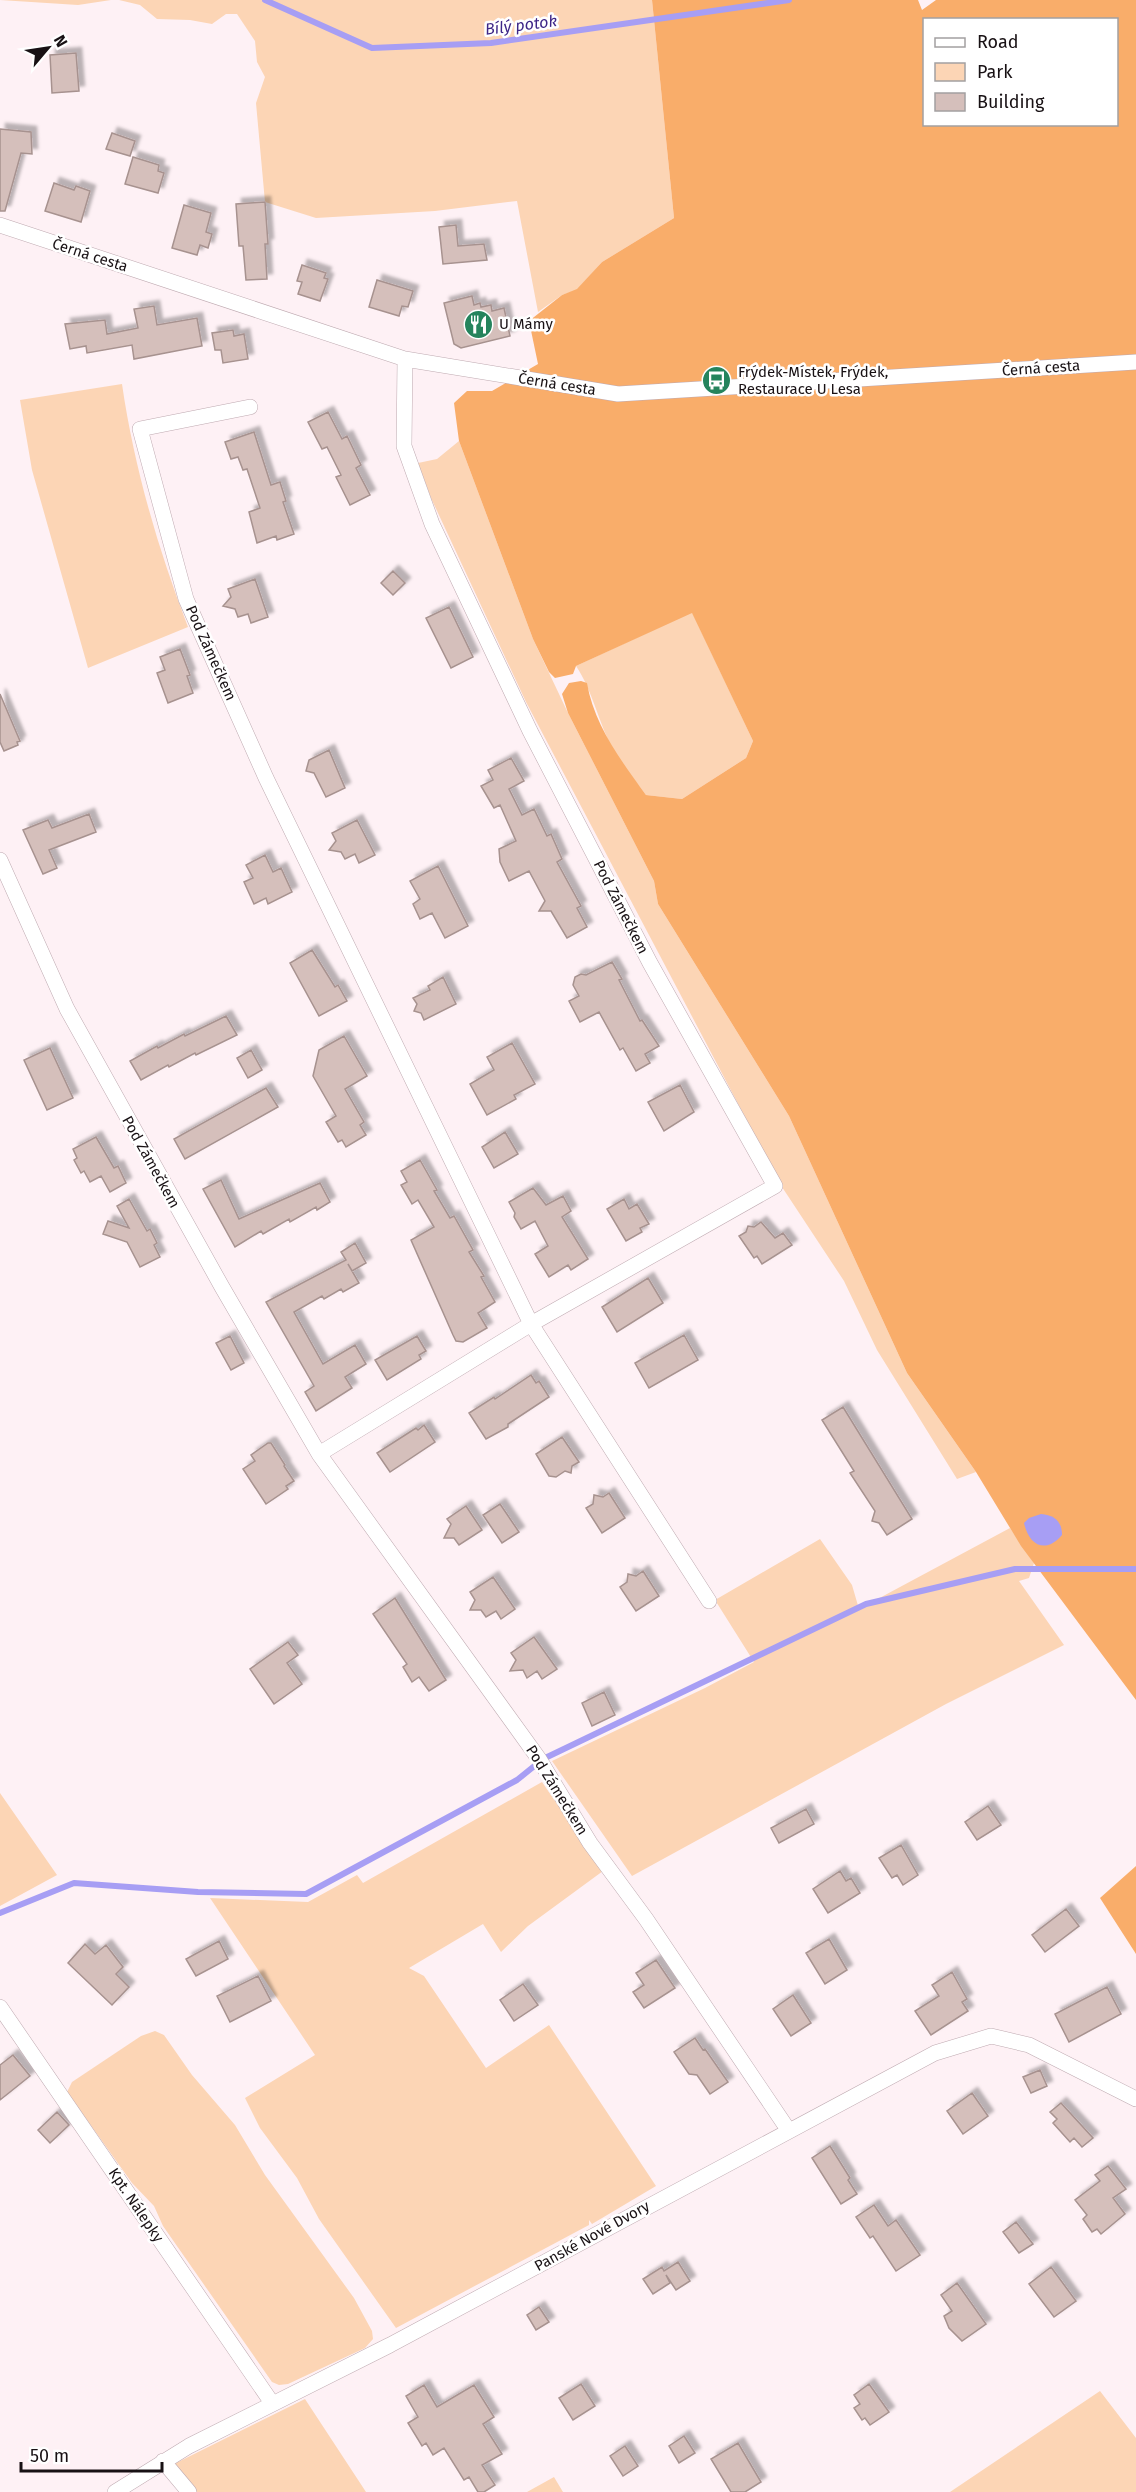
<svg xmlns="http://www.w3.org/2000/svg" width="1136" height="2492" font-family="'Fira Sans',sans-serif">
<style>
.green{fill:#fcd5b5}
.forest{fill:#f9ad6a;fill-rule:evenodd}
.water{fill:#a79ef4}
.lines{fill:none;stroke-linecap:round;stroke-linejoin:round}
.stream{stroke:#a79ef4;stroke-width:6}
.building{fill:#d5bfbb;stroke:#a7928f;stroke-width:1.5;filter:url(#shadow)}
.street-casing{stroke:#bfaab1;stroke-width:16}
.street{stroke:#fff;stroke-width:15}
.labels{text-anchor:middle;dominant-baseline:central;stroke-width:5;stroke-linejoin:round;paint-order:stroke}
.street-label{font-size:15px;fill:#181114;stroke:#fff}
.poi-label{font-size:15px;fill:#181114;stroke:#fff;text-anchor:start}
.water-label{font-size:16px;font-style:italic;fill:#3e2687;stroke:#fff}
</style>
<defs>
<filter id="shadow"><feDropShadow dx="5.5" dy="-5.5" stdDeviation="1.5" flood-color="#0004"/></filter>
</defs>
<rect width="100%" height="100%" fill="#fef1f5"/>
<path class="green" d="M0 0H111L78 5Z
M119 0H652L674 218 602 262 577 290 562 295 538 312 517 201 435 211 316 218 265 202 256 103 265 77 257 62 255 41 237 14H226L212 24 190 20 157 19 140 5Z
M122 384C134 467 158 549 188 627L88 668 32 470 20 400Z
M459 441 533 639 568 713 654 881 658 904 789 1116 907 1373 976 1472 957 1479 877 1350 844 1281 782 1187 526 702 431 498 418 463 437 459Z
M692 612 753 741 746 758 682 799 646 795C635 780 622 765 613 749 598 722 593 691 576 666Z
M1010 1528 1034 1563 1029 1578 1019 1581 1064 1645 946 1704 632 1876 552 1761 705 1688 754 1662 715 1600 820 1539 852 1585 859 1609Z
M542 1782 603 1871 528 1926 501 1952 483 1924 409 1968 424 1976 486 2068 549 2025 656 2186 592 2224 589 2220V2225L396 2328 319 2219 297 2178 260 2128 245 2098 315 2055 210 1898 308 1902 357 1875 363 1883Z
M0 1793 57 1875 0 1906Z
M155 2031 164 2035 192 2075 235 2125 265 2175 354 2298 372 2331 373 2339 365 2348 288 2384 279 2385 272 2382 163 2226 154 2206 132 2183 67 2092 72 2082 141 2036Z
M1100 2391 1136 2438V2492H950Z
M305 2399 366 2492H189L168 2467Z
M554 2477 563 2492H527Z"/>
<path class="forest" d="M652 0H918L922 10 936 0H1136V1700L1021 1546 976 1472 907 1373 789 1116 658 904 654 881 568 713 562 694 569 683 581 681 587 683C594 725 622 762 646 795L682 799 746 758 753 741 692 613 576 666 573 674 555 678 549 672 533 639 459 441 454 403 467 391H492L538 364 529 321 562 295 577 289 602 262 674 218ZM924 20H1116V124H924Z
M1136 1866V1954L1100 1898Z"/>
<path class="water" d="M1041 1514C1055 1515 1062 1522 1062 1535 1046 1554 1029 1546 1024 1523L1029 1518Z"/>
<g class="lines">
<path class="stream" d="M265 0 372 48 491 43 789 0
M0 1913 74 1883 198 1892 306 1894 517 1780 543 1759 866 1604 1015 1569H1136"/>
</g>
<path class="building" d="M76 53 79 91 52 93 50 55Z
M0 129 31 132 32 154 21 153 5 211H0Z
M112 133 135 141 130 156 106 149Z
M133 157 159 165 158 171 164 173 158 193 125 184Z
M54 183 74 190 76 186 90 191 81 222 45 211Z
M265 202 268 244H265L267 279 246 280 243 246H239L236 204Z
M184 205 211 213 206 232 212 234 208 248 200 245 197 255 172 248Z
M456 225 458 246 484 244 487 260 443 264 439 227Z
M302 265 326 273 324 278 328 279 320 301 298 294 302 282 297 281Z
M377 280 413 291 408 307 402 306 399 316 369 307Z
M472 296 474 305 480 303 481 307 491 305 492 311 504 308 510 336 461 348 454 344 444 303Z
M154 306 157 325 197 318 202 346 134 359 132 345 87 353 86 346 70 349 65 324 105 320 107 334 138 328 134 309Z
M233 330 234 336 244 334 248 359 223 363 221 350H215L212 333Z
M328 412 342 439 347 436 361 465 356 468 370 495 350 505 336 477 341 475 327 447 322 449 308 422Z
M254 432 271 485 280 482 286 501 283 502 294 534 277 540 276 536 257 543 249 512 260 508 247 469 243 470 238 457 231 459 225 442Z
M393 571 405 583 393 595 381 583Z
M255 579 268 617 251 623 248 614 238 617 235 609 223 606 231 597 228 589Z
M449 607 473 657 451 668 426 618Z
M180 649 190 675 187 676 193 693 168 703 157 673 165 670 160 657Z
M0 694 20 741 17 742 18 745 4 751 0 742Z
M329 750 345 788 326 797 314 773 306 771 309 760Z
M511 758 524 781 509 789 522 815 534 809 547 836 551 834 562 859 557 862 581 906 577 908 587 927 567 938 551 911H539L545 901 529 871 509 881 500 862 499 849 516 841 500 805 494 808 481 786 493 780 488 770Z
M89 814 96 832 49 850 57 868 43 874 23 830 48 820 52 828Z
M357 820 375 855 359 863 355 854 345 859 341 852 329 850 336 841 332 833Z
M265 855 273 872 281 868 292 892 268 904 266 898 254 904 244 882 253 878 246 865Z
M438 866 468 926 445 938 432 913 420 919 413 904 420 899 410 881Z
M312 950 335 987 338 985 347 1001 319 1016 290 963Z
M612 962 622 979 619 980 640 1021 642 1020 659 1046 645 1054 650 1063 636 1071 623 1048 620 1050 599 1012 580 1022 569 1001 579 996 573 985 575 977 581 974 586 975Z
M443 977 456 1004 424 1020 421 1013 414 1011 417 1004 413 998 430 990 428 986Z
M226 1016 237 1035 196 1055 195 1053 169 1067 168 1065 141 1080 130 1061 157 1046 158 1048 184 1034 185 1036Z
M344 1036 367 1076 345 1089 364 1122 360 1125 366 1135 346 1147 342 1140 338 1142 326 1122 336 1116 313 1076 319 1050Z
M512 1043 535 1084 514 1095 516 1099 487 1115 470 1084 494 1070 487 1057Z
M50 1048 73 1098 47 1110 24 1060Z
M251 1050 262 1070 248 1078 237 1058Z
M680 1085 694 1112 664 1131 648 1102Z
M266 1088 278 1107 185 1159 174 1139Z
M505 1132 518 1154 494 1168 482 1147Z
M96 1137 114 1168 118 1166 126 1183 110 1192 101 1176 90 1182 84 1171 81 1173 74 1160 77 1158 73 1149Z
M420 1160 437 1190 434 1191 450 1218 454 1216 473 1250 469 1252 484 1276 481 1277 495 1302 478 1313 487 1328 463 1342 456 1341 453 1335 411 1240 434 1227 418 1200 412 1204 401 1185 407 1182 401 1171Z
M221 1180 239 1219 320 1183 330 1202 317 1210 316 1207 290 1222 289 1219 263 1234 261 1231 235 1247 203 1189Z
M533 1188 546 1205 563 1196 571 1211 562 1217 588 1259 571 1270 568 1265 549 1277 535 1254 548 1246 535 1221 521 1229 514 1217 515 1213 509 1202Z
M129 1199 147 1231 150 1229 157 1243 154 1245 160 1257 140 1267 127 1242 103 1234 108 1221 129 1228 117 1206Z
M624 1199 629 1209 637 1204 649 1224 640 1228 642 1232 626 1241 607 1209Z
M761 1222 775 1238 783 1233 792 1245 762 1264 757 1256 754 1258 739 1236 746 1232 748 1226 754 1227Z
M355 1243 366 1263 352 1271 348 1264 359 1283 343 1292 341 1289 324 1299 322 1296 294 1312 323 1364 355 1345 366 1364 345 1377 352 1388 316 1411 305 1392 314 1386 266 1302 346 1260 341 1252Z
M648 1278 663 1303 617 1332 602 1307Z
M684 1335 698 1360 649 1388 635 1363Z
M230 1336 244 1363 231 1370 216 1343Z
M417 1336 426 1351 419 1355 421 1359 387 1380 375 1360Z
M531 1375 536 1383 539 1381 549 1397 508 1424V1427L486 1439 469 1413 494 1397 495 1399Z
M843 1407 912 1519 887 1535 879 1523 872 1521 875 1511 850 1473 854 1471 822 1420Z
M424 1425 435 1442 390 1472 377 1453 416 1428 418 1430Z
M562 1437 579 1462 572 1466 571 1473 565 1471 556 1477 549 1476 536 1454Z
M268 1443H271L285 1465 284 1466 294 1481 286 1486 288 1489 266 1504 243 1469 255 1461 251 1455Z
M609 1493 625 1518 602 1533 586 1508 593 1504 594 1495 603 1497Z
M500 1504 519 1532 502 1543 483 1515Z
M466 1506 482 1530 459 1545 454 1538H444L451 1524 447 1519Z
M643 1571 659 1596 636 1611 620 1587 627 1582 628 1574 636 1576Z
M493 1577 515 1609 501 1619 496 1611 486 1617 481 1610H470L475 1600 470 1592Z
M395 1598 446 1680 429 1691 419 1677 412 1682 403 1667 407 1664 373 1614Z
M534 1637 557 1669 542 1679 537 1671 527 1678 523 1670 510 1671 516 1660 511 1653Z
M288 1642 298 1655 287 1663 302 1684 274 1704 250 1669Z
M604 1692 615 1715 592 1726 582 1703Z
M988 1806 1001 1825 977 1840 965 1822Z
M806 1809 814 1824 779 1843 771 1828Z
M901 1845 918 1875 903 1885 897 1875 892 1878 879 1858Z
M840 1871 846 1881 851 1878 860 1893 828 1913 813 1889Z
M1066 1909 1079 1926 1045 1952 1032 1935Z
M829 1939 847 1970 825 1984 806 1953Z
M219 1941 228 1959 196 1976 186 1959Z
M85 1944 95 1954 106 1945 123 1967 116 1974 129 1987 112 2005 68 1963Z
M656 1960 675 1988 644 2008 633 1992 644 1985 636 1973Z
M952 1972 967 1999 962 2002 968 2011 931 2035 915 2011 939 1996 932 1985Z
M258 1976 271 2001 230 2022 217 1996Z
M523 1984 538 2005 514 2021 500 2000Z
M1107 1987 1121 2014 1069 2042 1055 2014Z
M793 1995 811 2023 791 2036 773 2009Z
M695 2038 703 2050 705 2049 728 2082 710 2094 697 2075 689 2074 674 2052Z
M13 2055 30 2076 0 2100V2065Z
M1040 2070 1047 2086 1031 2093 1023 2077Z
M972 2093 988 2116 963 2134 947 2111Z
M1061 2103 1093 2138 1082 2147 1074 2138 1070 2142 1053 2123 1057 2119 1050 2112Z
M57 2112 69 2125 50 2143 38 2130Z
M830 2146 850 2178 848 2180 857 2194 841 2204 812 2158Z
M1108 2166 1126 2189 1113 2198 1125 2214 1101 2234 1097 2229 1092 2232 1083 2219 1087 2215 1075 2200 1100 2181 1095 2175Z
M874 2205 888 2226 896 2220 920 2255 896 2271 873 2236 870 2238 856 2217Z
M1016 2222 1033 2244 1019 2253 1003 2232Z
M678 2262 690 2281 676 2290 666 2275 670 2283 653 2294 643 2279 662 2267 664 2271Z
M1051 2267 1076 2301 1054 2317 1029 2284Z
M957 2283 986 2324 962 2341 949 2328 944 2316 952 2311 941 2295Z
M539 2307 549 2322 536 2330 527 2315Z
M581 2384 595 2406 573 2420 559 2398Z
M869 2384 889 2412 870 2425 865 2418 862 2420 854 2408 860 2404 854 2395Z
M424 2385 437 2407 474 2385 494 2417 483 2424 502 2454 482 2465 495 2485 484 2492H478L469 2477 464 2480 444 2448 433 2455 426 2443 422 2446 408 2423 418 2417 406 2396Z
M684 2436 695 2453 679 2463 669 2446Z
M738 2443 761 2482 745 2492H731L711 2459Z
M625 2446 638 2466 623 2476 610 2456Z"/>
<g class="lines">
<defs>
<path id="street" d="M0 225 405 359 618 394 1136 362
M250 407 140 429 186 599 266 778 531 1324 709 1601
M0 860 67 1009 222 1287 319 1454 539 1759 590 1843 646 1919 789 2131
M319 1454 531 1324 775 1186 650 963 530 731 432 524 404 446 405 359
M0 2007 272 2403
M163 2461 189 2492
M115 2492 189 2446 390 2345 935 2053 991 2036 1029 2045 1136 2099"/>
</defs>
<use href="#street" class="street-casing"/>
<use href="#street" class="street"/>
</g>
<defs>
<symbol id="restaurant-disc" viewBox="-11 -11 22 22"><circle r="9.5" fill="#25845d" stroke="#fff"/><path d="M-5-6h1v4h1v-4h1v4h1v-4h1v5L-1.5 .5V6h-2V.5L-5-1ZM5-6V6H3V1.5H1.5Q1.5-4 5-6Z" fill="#fff"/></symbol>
<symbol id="bus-disc" viewBox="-11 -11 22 22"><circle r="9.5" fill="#25845d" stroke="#fff"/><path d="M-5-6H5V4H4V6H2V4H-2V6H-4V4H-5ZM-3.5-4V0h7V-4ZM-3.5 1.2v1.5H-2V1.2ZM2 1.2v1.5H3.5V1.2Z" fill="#fff"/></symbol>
</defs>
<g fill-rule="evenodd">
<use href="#restaurant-disc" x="462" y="308" width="33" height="33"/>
<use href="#bus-disc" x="700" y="364" width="33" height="33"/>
</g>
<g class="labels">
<g class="street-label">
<text transform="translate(90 255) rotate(18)">Černá cesta</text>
<text transform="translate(1041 368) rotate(-4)">Černá cesta</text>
<text transform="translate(557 384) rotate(9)">Černá cesta</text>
<text transform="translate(211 653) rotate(66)">Pod Zámečkem</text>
<text transform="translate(621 907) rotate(63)">Pod Zámečkem</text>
<text transform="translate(151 1162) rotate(61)">Pod Zámečkem</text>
<text transform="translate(557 1790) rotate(58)">Pod Zámečkem</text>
<text transform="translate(136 2205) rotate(56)">Kpt. Nálepky</text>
<text transform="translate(592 2236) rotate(-29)">Panské Nové Dvory</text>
</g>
<g class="poi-label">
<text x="499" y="324">U Mámy</text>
<text x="738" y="372">Frýdek-Místek, Frýdek,<tspan x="738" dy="17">Restaurace U Lesa</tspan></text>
</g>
<g class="water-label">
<text transform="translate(521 25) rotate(-7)">Bílý potok</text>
</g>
</g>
<rect x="923" y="18" width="195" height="108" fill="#ffffff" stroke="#a3a0a1" stroke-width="1.5"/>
<rect x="935" y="38" width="30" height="9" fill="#ffffff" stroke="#a3a0a1" stroke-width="1.5"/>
<text x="977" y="48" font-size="18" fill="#181114">Road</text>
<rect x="935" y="63" width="30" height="18" fill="#fcd5b5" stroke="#a3a0a1" stroke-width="1.5"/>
<text x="977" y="78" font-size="18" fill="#181114">Park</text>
<rect x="935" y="93" width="30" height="18" fill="#d5bfbb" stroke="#a3a0a1" stroke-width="1.5"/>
<text x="977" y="108" font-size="18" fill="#181114">Building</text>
<g transform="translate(48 48) rotate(61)" stroke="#ffffff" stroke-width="4.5" paint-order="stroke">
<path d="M0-4.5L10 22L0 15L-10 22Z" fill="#181114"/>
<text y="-9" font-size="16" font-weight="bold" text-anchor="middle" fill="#181114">N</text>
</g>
<path d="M21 2462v9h141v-9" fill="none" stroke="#181114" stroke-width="3"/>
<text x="30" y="2462" font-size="18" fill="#181114" stroke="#ffffff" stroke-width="4.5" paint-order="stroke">50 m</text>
</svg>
